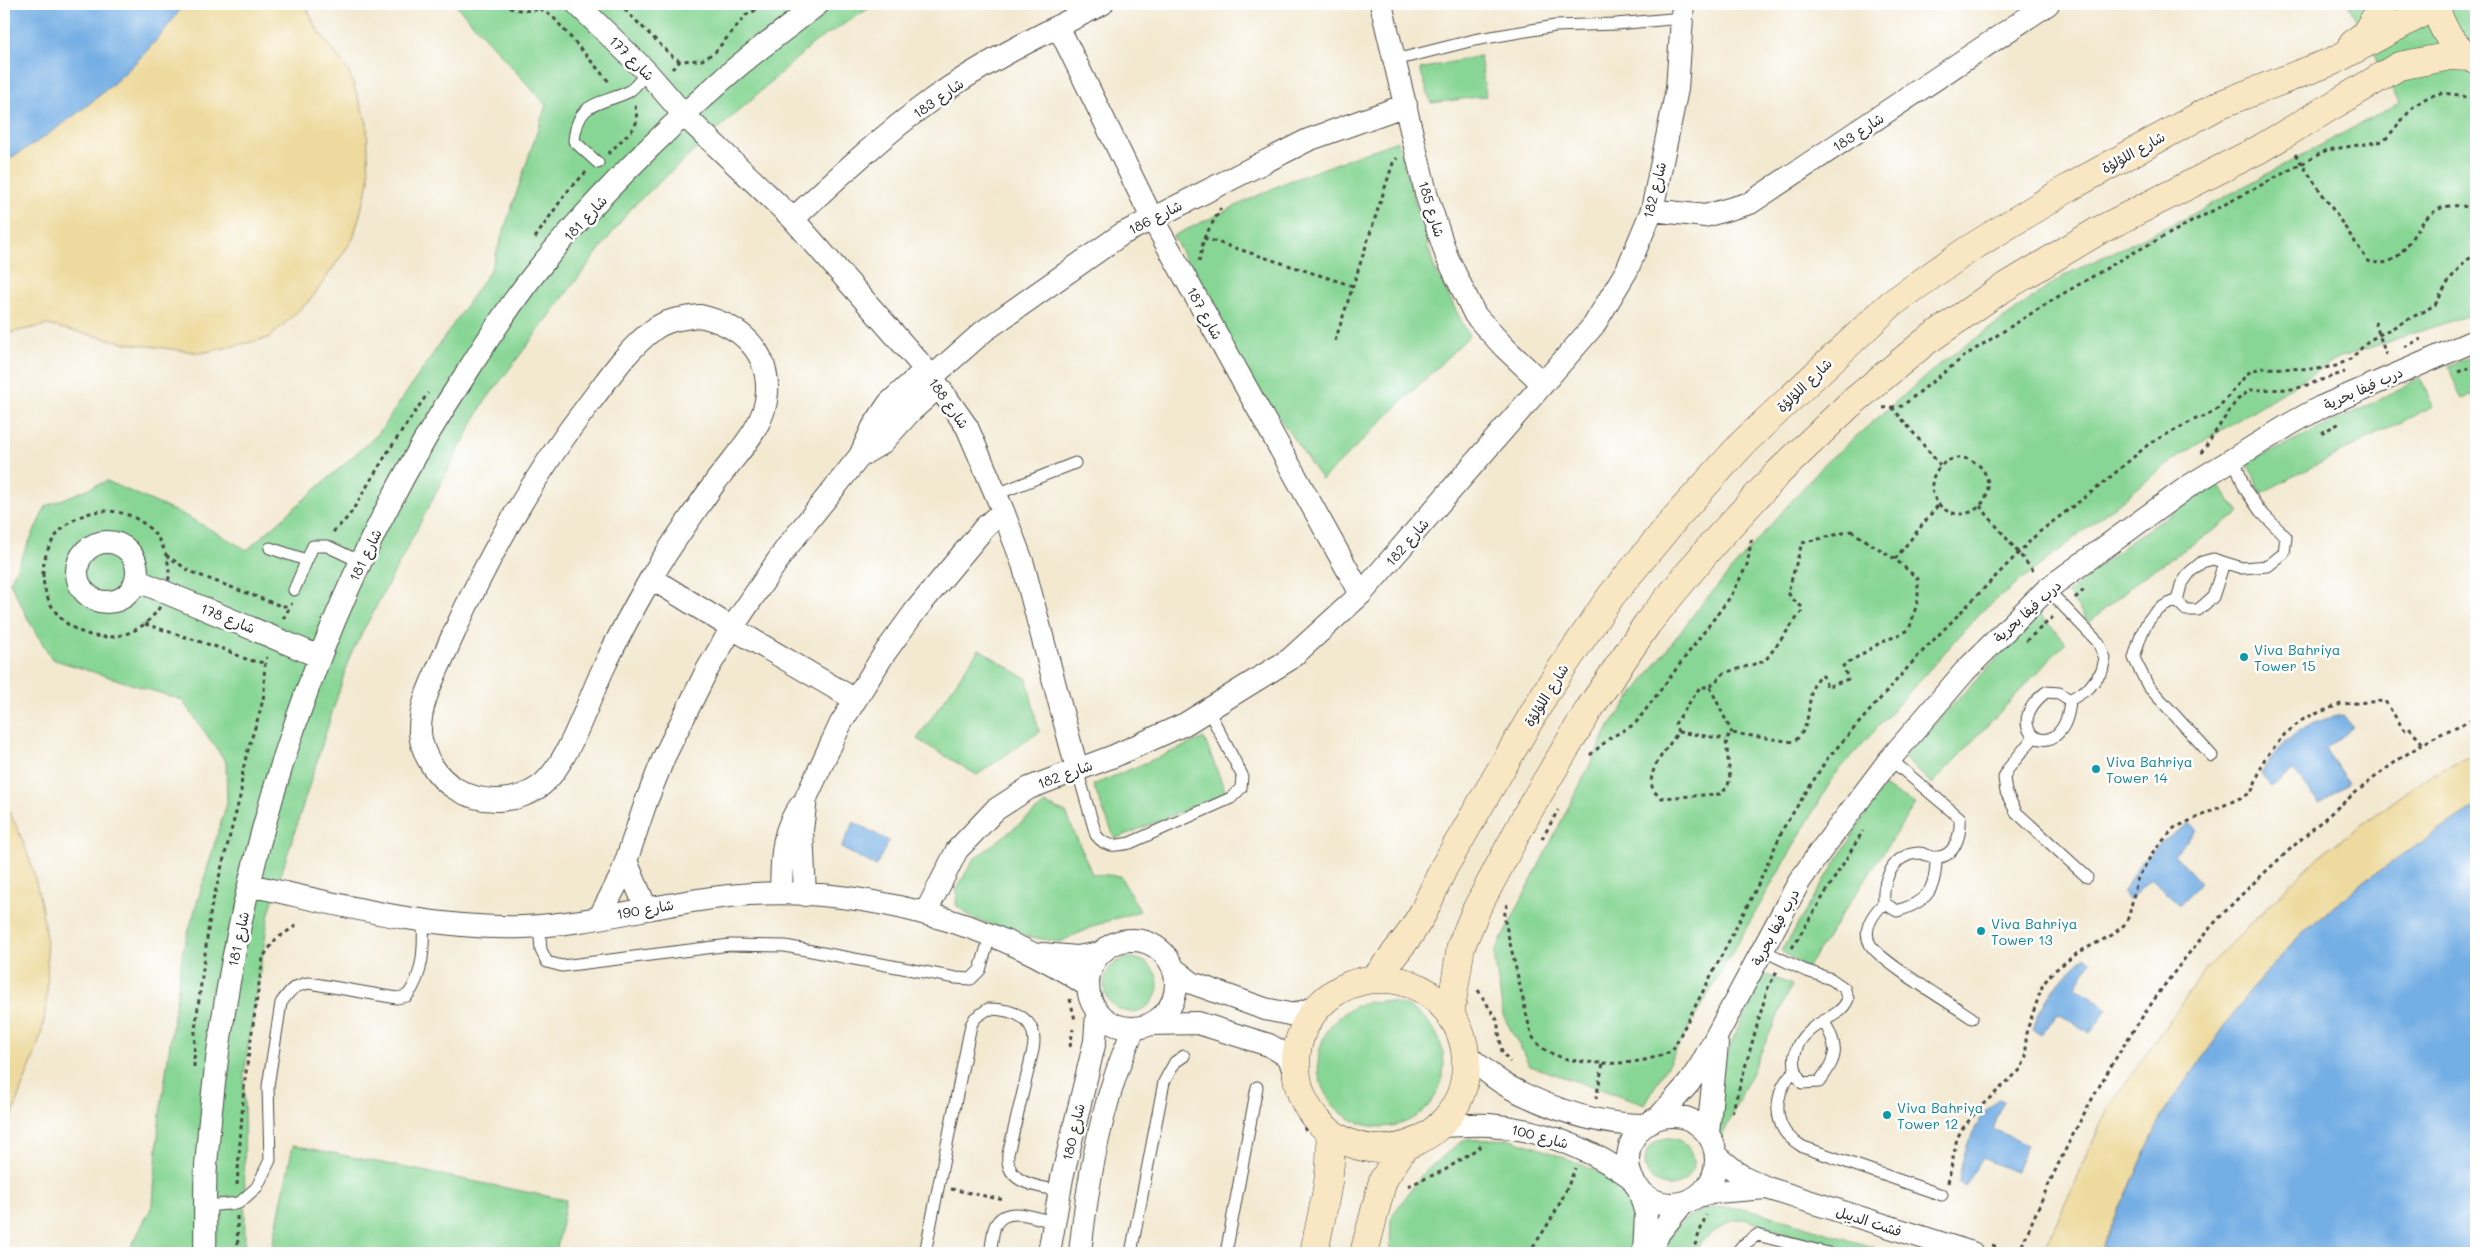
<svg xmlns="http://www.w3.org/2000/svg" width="2480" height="1257" font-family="Mali,'Playpen Sans Arabic',sans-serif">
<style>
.green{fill:#88d695;stroke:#5a8060}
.sand{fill:#eeda9e;stroke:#8c8264}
.water{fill:#73aee4;stroke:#4f6c88}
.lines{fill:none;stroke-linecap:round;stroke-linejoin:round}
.service-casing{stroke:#494844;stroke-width:13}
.minor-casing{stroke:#494844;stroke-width:24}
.secondary-casing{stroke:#494844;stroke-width:29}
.path{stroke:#494844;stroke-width:3;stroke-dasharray:4 4;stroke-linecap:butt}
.service{stroke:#fff;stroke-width:11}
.minor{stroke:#fff;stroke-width:22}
.secondary{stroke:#f9e7c3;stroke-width:28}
.culture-dot{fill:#0f9aa8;stroke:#fff;stroke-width:2}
.labels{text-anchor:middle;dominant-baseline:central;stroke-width:5;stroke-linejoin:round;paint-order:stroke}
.street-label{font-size:14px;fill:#2b2b2b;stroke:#fff}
.culture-label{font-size:14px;fill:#0d838f;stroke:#fff;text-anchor:start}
</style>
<rect width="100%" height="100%" fill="#fff"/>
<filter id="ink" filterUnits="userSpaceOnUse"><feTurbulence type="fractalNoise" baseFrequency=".02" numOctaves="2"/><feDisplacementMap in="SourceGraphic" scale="10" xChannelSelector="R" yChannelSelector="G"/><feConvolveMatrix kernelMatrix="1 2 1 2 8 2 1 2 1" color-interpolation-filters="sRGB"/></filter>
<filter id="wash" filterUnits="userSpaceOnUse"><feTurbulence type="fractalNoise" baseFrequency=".0096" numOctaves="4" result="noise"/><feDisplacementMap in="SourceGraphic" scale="20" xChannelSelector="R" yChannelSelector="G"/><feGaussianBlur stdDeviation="1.12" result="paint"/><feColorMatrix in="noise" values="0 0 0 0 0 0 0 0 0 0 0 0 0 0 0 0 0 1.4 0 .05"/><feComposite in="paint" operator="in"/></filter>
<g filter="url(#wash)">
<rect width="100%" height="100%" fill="#f3e9d1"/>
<path class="green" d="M455 4H876L815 42 631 208 483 404 350 656 269 913 244 1075 245 1253H128L153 1204 159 1122 183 950 227 802 226 762 182 700 52 659 29 621 10 582 46 506 107 481 190 518 247 550 378 434 491 269 546 105Z
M2348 4H2476V313L2338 358 2173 460 1981 612 1834 776 1645 1104 1530 1066 1503 1015 1494 954 1610 725 1699 607 1824 464 1941 363 2065 275 2191 215 2399 103Z
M1480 56 1486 96 1431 103 1420 69Z
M1397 141 1434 267 1469 336 1322 480 1239 360 1173 236 1284 183Z
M2476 354V394L2462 399 2448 367Z
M2420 378 2433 406 2261 493 2247 462 2357 411Z
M2217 484 2240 513 2138 580 2089 623 2067 593 2133 539Z
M2039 614 2066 642 1932 784 1903 757Z
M979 649 1027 679 1039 732 977 775 917 739Z
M1204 738 1226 793 1115 839 1093 785Z
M1883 786 1915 804 1807 968 1781 951Z
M1045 804 1066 813 1092 874 1120 876 1140 911 1096 925 1060 942 1030 937 972 918 956 905 957 889 973 860Z
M1104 985a27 27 0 1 1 54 0a27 27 0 1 1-54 0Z
M1767 975 1792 985 1721 1139 1714 1112 1718 1074 1757 984Z
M1318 1064a63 63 0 1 1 126 0a63 63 0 1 1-126 0Z
M1645 1162a24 24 0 1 1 48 0a24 24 0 1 1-48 0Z
M1511 1139C1540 1149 1613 1172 1632 1194L1631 1253H1390L1391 1217 1424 1172 1463 1140Z
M293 1145 566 1200 556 1253H271Z
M1714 1207 1748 1209 1892 1253H1846L1744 1219 1732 1220 1701 1241 1696 1253H1661C1677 1223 1681 1217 1714 1207Z"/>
<path class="sand" d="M184 4H305L316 27 349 72 367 123 369 182 353 239 312 298 269 338 202 353 126 343 47 325 4 334V162C72 122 139 70 184 4Z
M2476 753V806L2367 879 2301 934 2163 1114 2099 1253H2043L2108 1108 2207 967 2319 856 2427 777Z
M4 803C40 862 55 952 44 1021 40 1044 29 1069 21 1090 16 1104 12 1121 4 1133Z"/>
<path class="water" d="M4 4H184C139 70 72 122 4 162Z
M2343 715 2353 727 2325 749 2349 783 2319 803 2294 771 2271 787 2261 774C2279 741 2306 721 2343 715Z
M2476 806V1253H2099L2163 1114 2248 993 2301 934 2367 879Z
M854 822 889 841 876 866 841 848Z
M2190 823 2197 830 2174 854 2200 882 2180 905 2151 878 2129 901 2123 894C2141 855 2155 846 2190 823Z
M2085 957 2091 961 2076 986 2108 1009 2090 1033 2058 1014 2041 1035 2033 1030C2041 1000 2062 976 2085 957Z
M1998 1099 2004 1101 1993 1129 2027 1145 2015 1172 1982 1158 1965 1186 1959 1183C1961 1152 1975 1120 1998 1099Z"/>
</g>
<g filter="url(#ink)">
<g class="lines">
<defs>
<path id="service" d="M1395 60 1474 40 1555 26 1616 24 1682 18
M598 163 574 141C578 100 598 106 628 92 635 88 642 78 647 72
M997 494 1075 463
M270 548 306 560
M2224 563 2213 597 2198 610H2186L2177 601 2181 585 2190 572 2202 562 2213 559 2242 568 2268 566 2284 553 2286 537 2260 511 2245 489 2234 459
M2047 589 2098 642 2105 658 2102 671 2089 688 2070 700
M294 590 313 546H327L361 562
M2177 601C2148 608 2141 632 2134 658L2148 686 2212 756
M2046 692 2059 693 2070 700C2065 771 1994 732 2046 692Z
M2033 738 2008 769 2004 778 2006 792 2016 812 2087 877
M1890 759 1960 818C1961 833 1956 859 1934 857 1929 857 1924 853 1919 853 1893 854 1882 880 1884 903 1874 913 1862 929 1870 944 1879 961 1952 1004 1972 1018
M1077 769 1096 835C1106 848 1115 846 1130 843L1231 798 1241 788 1242 775 1208 710
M1884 903 1897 911C1927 902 1936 890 1936 858
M539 925 541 950 547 962 562 966 730 945 785 946 956 978 971 979 980 970 990 936
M1762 950 1804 970 1831 979 1844 988 1848 999C1841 1016 1822 1019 1809 1031 1792 1046 1790 1065 1802 1083L1819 1082C1837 1059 1840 1048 1824 1022
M1794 1071C1778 1087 1772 1112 1785 1132 1789 1138 1797 1143 1803 1147L1942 1195
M206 1206 239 1203 257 1187 270 1160 268 1086 281 1003C291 989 293 986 309 983L397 998 407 996C424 975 424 946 423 920
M925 1253 971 1025 975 1018 988 1009C1015 1009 1039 1019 1033 1050L1008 1154C1005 1184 1037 1186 1059 1191
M990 1253C992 1245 992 1234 995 1226 1005 1204 1036 1218 1053 1222
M1131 1253 1164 1082 1175 1062 1184 1056
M1226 1253 1257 1087
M1736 1253 1742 1246 1757 1235 1828 1253"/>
<path id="minor" d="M577 4 647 72 685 116 793 219 932 377 967 427 1003 511 1023 564 1077 769
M1381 4 1427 197 1447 257 1475 315 1504 347 1543 384
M1058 26 1152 218 1361 594
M1652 210 1705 216 1750 203 2048 4
M793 219C838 177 884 134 934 98 986 61 1045 33 1102 4
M700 316C739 325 769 349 767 393 765 429 733 457 714 484 692 515 670 546 651 578 634 607 618 637 604 667 588 700 568 766 539 787 515 804 481 804 456 789 437 778 422 755 420 733 419 701 437 672 449 644 487 557 533 476 591 401 610 376 628 349 653 330 667 319 683 318 700 316Z
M932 377 984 331 1122 234 1308 140 1406 105
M860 456 882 443 911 411 938 387
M77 572a30 30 0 1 1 60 0a30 30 0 1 1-60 0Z
M651 578 732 628 854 699
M136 580 320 657
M626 861 646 908
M249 885C338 904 431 930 523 927 592 924 660 903 729 896 847 883 989 919 1088 986
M781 893C782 862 780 831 801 805
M805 895 802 830 806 798 841 723 884 654 916 610 985 527 1003 511
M926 912 957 850 995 810 1029 788 1114 756 1185 724 1290 659 1361 594 1594 325 1627 270 1652 210 1677 89 1683 4
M599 918 621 876 646 802 664 757 707 670 732 628 787 547 860 456 873 427 889 403 925 370
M1088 984a44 44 0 1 1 88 0a44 44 0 1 1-88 0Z
M1042 954 1077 957 1100 953
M1174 969 1192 983 1265 1009 1294 1015 1318 1006
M1152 1024 1198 1023 1269 1045 1289 1057 1298 1085
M1465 1054C1479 1065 1493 1078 1509 1087 1551 1109 1598 1125 1645 1125
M1628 1160a44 44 0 1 1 88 0a44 44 0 1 1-88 0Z
M1658 1118 1689 1083 1702 1063 1799 882 1819 853 1890 759 1965 671 2047 589 2189 486 2292 423 2321 407 2476 340
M1439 1126C1455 1126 1473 1124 1489 1125 1541 1129 1589 1148 1632 1178
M1708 1134 1717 1044
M1716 1155 1740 1175 1767 1188 1972 1253
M1639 1190 1646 1214 1644 1253
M1698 1196 1716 1192 1766 1188
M205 1253C206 1224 204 1195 206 1166 227 884 312 605 469 369 490 336 511 303 535 273 589 205 657 138 722 80 752 53 786 29 818 4
M1049 1253 1062 1178 1095 1041 1097 1012
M1080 1253C1088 1178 1102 1098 1134 1029
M1650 1253 1659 1233 1683 1203"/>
<path id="secondary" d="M2435 4C2441 29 2454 49 2476 61
M2353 44 2365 34 2384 4
M1375 979 1410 934 1423 913 1444 867 1490 788 1549 687 1611 596 1677 516 1744 442 1891 304 1966 251 2070 187 2221 104 2333 61 2417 16 2428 4
M1296 1064a85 85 0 1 1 170 0a85 85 0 1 1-170 0Z
M1450 1015 1461 946 1477 908 1529 810 1588 711 1647 624 1711 546 1777 474 1849 405 1925 342 1997 292 2098 231 2258 150 2399 66 2451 56 2469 57
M1314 1253C1322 1210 1333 1178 1330 1133
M1364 1253 1383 1180 1404 1147"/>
</defs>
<use href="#service" class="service-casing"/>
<use href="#minor" class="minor-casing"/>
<use href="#secondary" class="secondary-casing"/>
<path class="path" d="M502 4C517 14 541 11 558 4
M619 4 673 57 680 61
M540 9 553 17 610 83
M672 69 680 61 702 60 715 52 746 15 768 4
M608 154 635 127 637 119 635 105
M2295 154 2368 261C2416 276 2408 200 2461 206 2466 206 2471 209 2476 210
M535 238 566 193 586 172
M1204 238 1353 286
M1199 262 1204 238 1221 208
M2375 322 2386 355
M1335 341 1393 163 1397 158
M2404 347 2421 339
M2458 372 2476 365
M1892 407 1940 465
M1883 408 1902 406 1966 355 2054 299 2131 254 2301 164 2327 150 2384 141 2414 106 2428 97 2441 93 2459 95 2476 100
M2321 433 2342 422
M2201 453 2236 401 2250 390 2295 389 2345 372
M1932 486a28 28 0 1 1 56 0a28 28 0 1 1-56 0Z
M1980 506 2035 573
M43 574a63 63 0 1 1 126 0a63 63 0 1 1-126 0Z
M1851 531 1895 559 1918 579V600L1909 630 1878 644 1843 666 1848 679 1827 687 1823 676H1819C1803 696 1816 726 1793 742L1732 733 1726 739 1730 779 1727 788 1720 794 1662 798C1635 782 1666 751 1678 732L1675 724 1700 687H1710L1724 673 1765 661 1802 611V607L1791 598 1788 592 1802 543Z
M333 532 349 516 389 450 428 393
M166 555 191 572 281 606H288
M1895 559 1939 504
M2075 598 2085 589
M283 619 292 603
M145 624 226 650 248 660 265 663
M2026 641 2053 617
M1710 687 1732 733
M1678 732 1726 739
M1590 755 1610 738 1635 724 1731 596 1747 565 1752 536
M1542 839 1558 810
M1507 904 1504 917 1531 1034C1544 1059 1577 1062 1603 1063L1596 1099
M1792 948 1863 831
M1478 990 1497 1020 1502 1052 1510 1062
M1070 999 1075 1020
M1070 1047 1073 1029
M1603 1063C1628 1064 1649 1061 1672 1051L1756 889 1784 827 1827 759 1918 656 2038 533 2101 485 2150 443 2196 419 2206 416 2218 408 2248 373 2260 368 2317 369 2336 366 2352 358 2368 341 2435 305 2450 279 2465 261 2476 255
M194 1067 195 1030 211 908 241 793C241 759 256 731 263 699 266 685 262 670 267 657
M1295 1105 1307 1134
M1732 1113 1768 987 1777 972
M1948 1183 1957 1138 1963 1128 1979 1108 2021 1069 2026 1057V1033L2043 984 2054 971 2079 952 2112 935 2124 925 2129 916 2137 880 2153 852 2174 828 2251 793 2265 758 2285 734 2305 718 2341 704 2385 701 2404 730 2409 728 2424 745
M237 1185 244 1086 263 957 276 939 297 925
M1408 1186 1445 1170 1481 1146
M951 1189 1004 1200
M237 1216 238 1253
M1992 1246 2012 1253
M1528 1253C1548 1227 1564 1199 1575 1168
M1692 1253 1706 1215
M2019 1253C2066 1137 2128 1023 2210 928 2240 894 2275 863 2308 833 2346 800 2391 761 2435 737 2448 730 2463 724 2476 718"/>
<use href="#service" class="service"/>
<use href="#minor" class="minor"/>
<use href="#secondary" class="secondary"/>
</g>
</g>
<g class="culture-dot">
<circle cx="2244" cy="657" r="5"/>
<circle cx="2096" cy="769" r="5"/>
<circle cx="1981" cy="931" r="5"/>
<circle cx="1887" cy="1115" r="5"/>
</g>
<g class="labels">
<g class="street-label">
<text transform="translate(632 58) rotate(45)">شارع 177</text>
<text transform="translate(938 98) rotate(-35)">شارع 183</text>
<text transform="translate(1858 132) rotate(-33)">شارع 183</text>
<text transform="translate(2133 152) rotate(-29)">شارع اللؤلؤة</text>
<text transform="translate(1654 190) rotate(-76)">شارع 182</text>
<text transform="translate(1432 209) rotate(73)">شارع 185</text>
<text transform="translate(1155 217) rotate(-27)">شارع 186</text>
<text transform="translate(585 218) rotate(-47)">شارع 181</text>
<text transform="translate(1205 313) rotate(61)">شارع 187</text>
<text transform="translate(1804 385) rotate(-44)">شارع اللؤلؤة</text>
<text transform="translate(2363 388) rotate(-24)">درب فيفا بحرية</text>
<text transform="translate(949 403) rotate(55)">شارع 188</text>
<text transform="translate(1407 542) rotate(-49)">شارع 182</text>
<text transform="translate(365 555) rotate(-64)">شارع 181</text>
<text transform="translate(2027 611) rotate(-42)">درب فيفا بحرية</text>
<text transform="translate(228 618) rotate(22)">شارع 178</text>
<text transform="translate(1546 695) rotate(-58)">شارع اللؤلؤة</text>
<text transform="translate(1065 774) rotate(-20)">شارع 182</text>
<text transform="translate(645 909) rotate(-10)">شارع 190</text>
<text transform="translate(1775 927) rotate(-62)">درب فيفا بحرية</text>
<text transform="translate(238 939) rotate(-78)">شارع 181</text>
<text transform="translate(1073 1132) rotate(-77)">شارع 180</text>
<text transform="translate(1540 1136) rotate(15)">شارع 100</text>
<text transform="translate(1869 1221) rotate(18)">فشت الديبل</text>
</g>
<g class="culture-label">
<text x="2254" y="649">Viva Bahriya<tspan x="2254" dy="16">Tower 15</tspan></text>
<text x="2106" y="761">Viva Bahriya<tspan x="2106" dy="16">Tower 14</tspan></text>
<text x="1991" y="923">Viva Bahriya<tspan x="1991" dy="16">Tower 13</tspan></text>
<text x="1897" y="1107">Viva Bahriya<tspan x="1897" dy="16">Tower 12</tspan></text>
</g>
</g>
<rect width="2480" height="1257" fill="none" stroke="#fff" stroke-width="20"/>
</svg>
